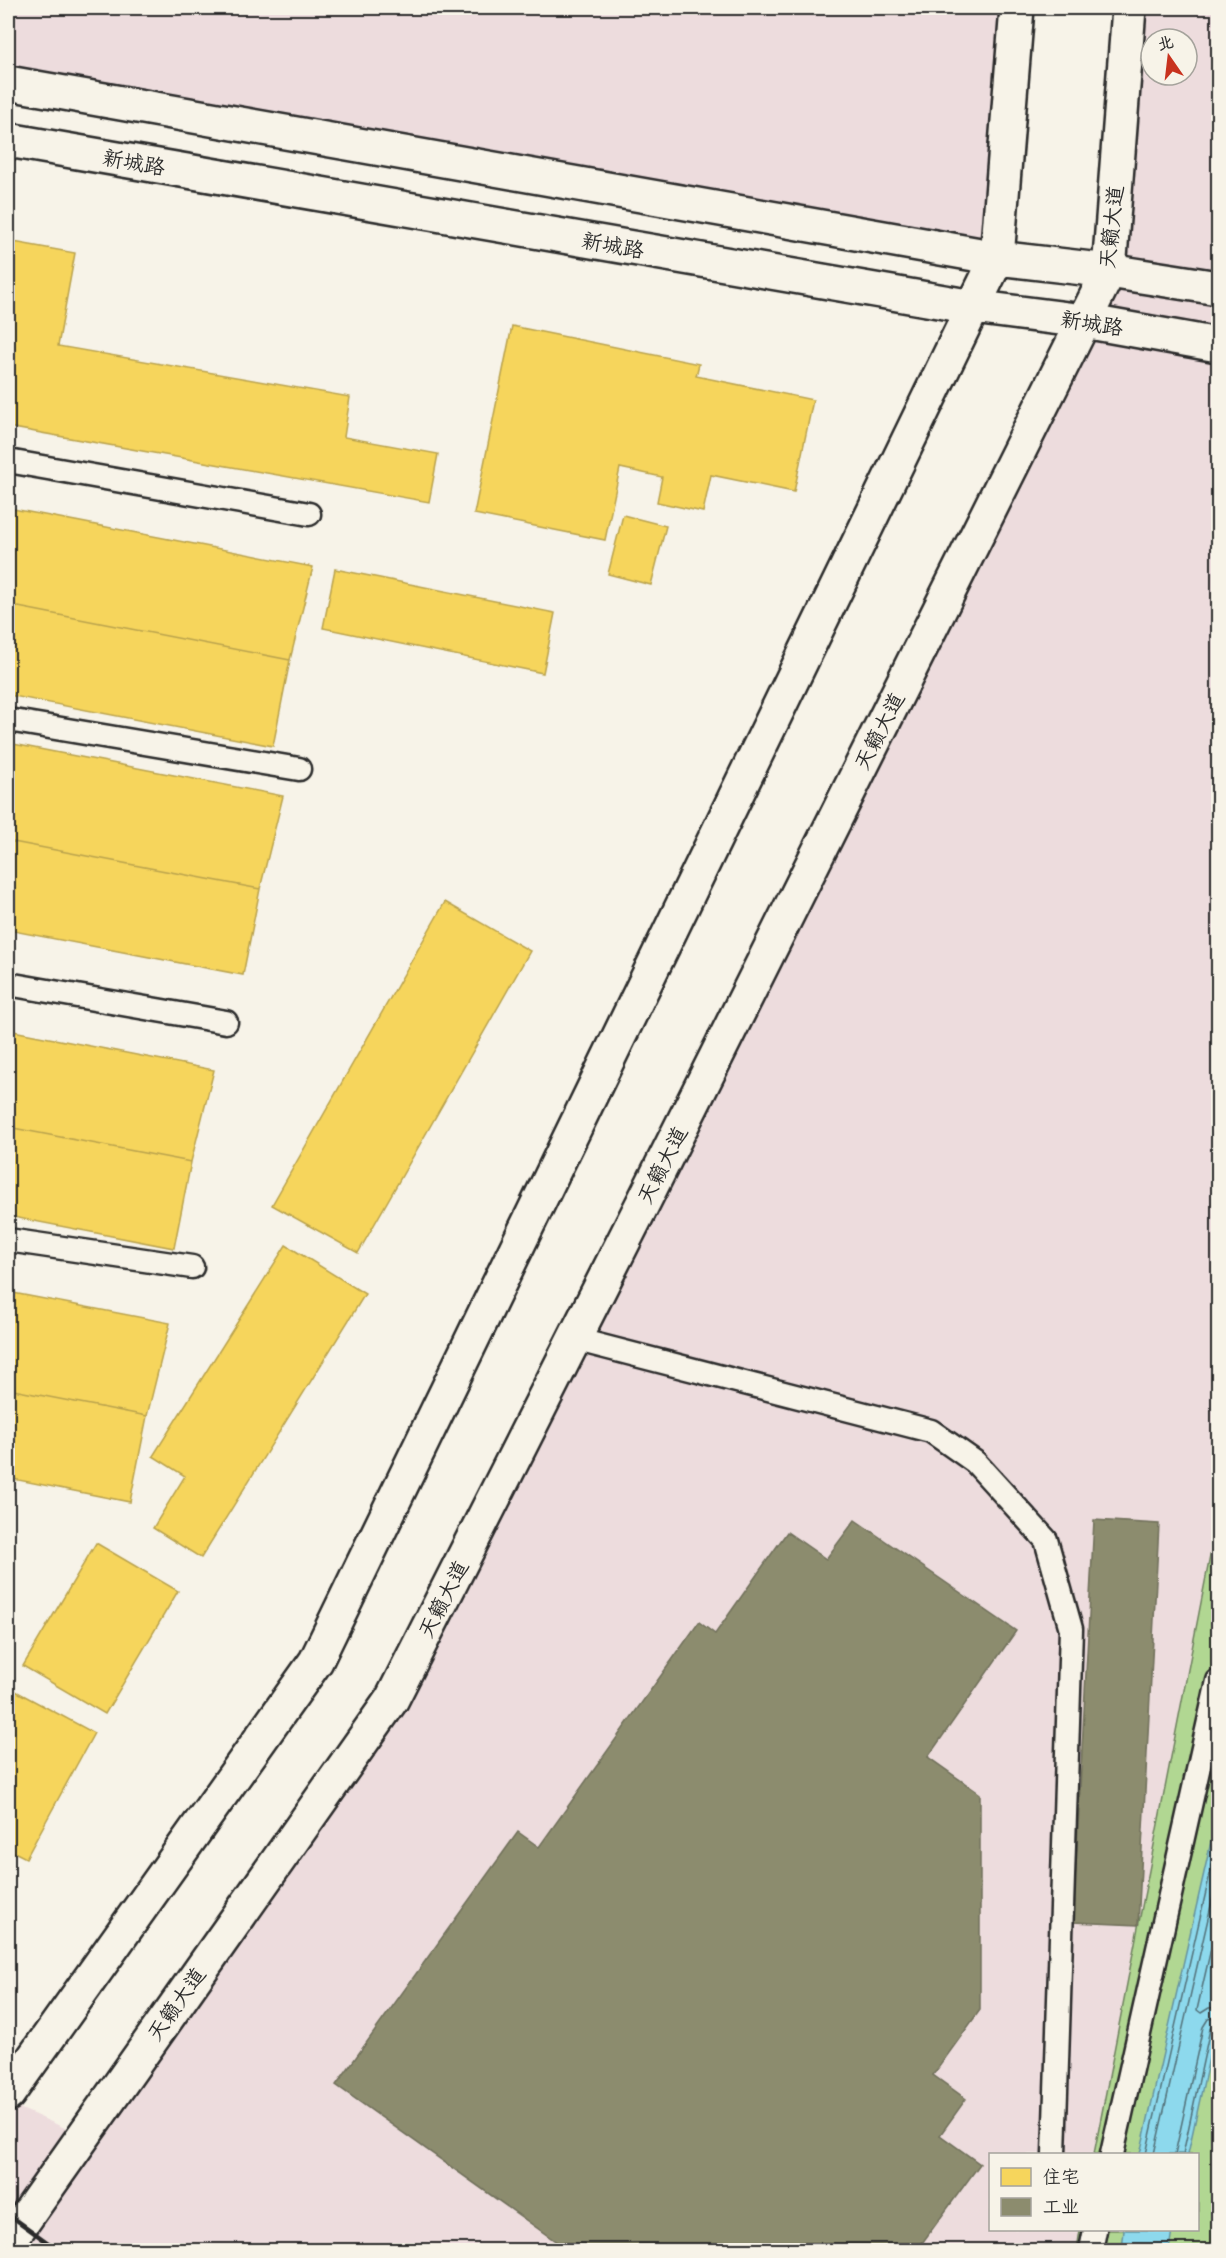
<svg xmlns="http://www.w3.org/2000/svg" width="1226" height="2258" font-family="Itim,'LXGW WenKai TC',sans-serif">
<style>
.built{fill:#eddcdd;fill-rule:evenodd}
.green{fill:#b1d792;stroke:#6e815e;stroke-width:1.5}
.water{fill:#8dd9ed;stroke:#66939f;stroke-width:1.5}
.homes{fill:#f6d55c;stroke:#b9a24d;stroke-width:1.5}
.industry{fill:#8c8c6e;stroke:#6f6f5a;stroke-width:1.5}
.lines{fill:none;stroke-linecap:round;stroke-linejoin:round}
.shore{stroke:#527179;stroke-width:1.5}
.service-casing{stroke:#2b2b2b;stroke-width:27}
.tertiary-casing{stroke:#2b2b2b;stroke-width:38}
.secondary-casing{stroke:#2b2b2b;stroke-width:38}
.service{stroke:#f7f3e8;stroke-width:22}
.tertiary{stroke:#f7f3e8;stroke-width:33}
.secondary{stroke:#f7f3e8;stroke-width:33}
.rail{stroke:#2b2b2b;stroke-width:4.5}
.labels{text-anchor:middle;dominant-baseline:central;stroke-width:6;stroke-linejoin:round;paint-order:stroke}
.street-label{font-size:21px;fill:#2b2b2b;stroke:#f7f3e8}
</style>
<rect width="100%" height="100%" fill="#f7f3e8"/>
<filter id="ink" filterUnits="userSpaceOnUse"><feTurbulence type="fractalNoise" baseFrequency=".0167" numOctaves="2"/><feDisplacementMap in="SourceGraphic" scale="12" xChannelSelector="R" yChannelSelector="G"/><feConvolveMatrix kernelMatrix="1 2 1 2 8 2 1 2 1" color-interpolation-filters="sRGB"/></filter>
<g filter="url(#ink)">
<path class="built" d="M8 8H1017L997 258 8 83Z
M1130 8H1218V2250H8V2103L83 2136 392 1699 1109 271ZM1151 39H1187V75H1151ZM990 2154H1198V2230H990Z"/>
<path class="green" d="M1218 1515V2250H1077L1080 2230H1198V2154H1094Z"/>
<path class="water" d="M1218 1811V2017L1188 2154H1140Z
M1124 2230H1172L1169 2250H1122Z"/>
<path class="homes" d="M8 241 75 253 58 346 350 397 344 437 438 454 429 502 8 427Z
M512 326 699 364 696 376 813 400 794 492 711 475 703 512 657 502 662 477 620 468 605 540 474 514Z
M8 508 313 567 290 660 8 605Z
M623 515 666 526 651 585 608 574Z
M335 569 555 613 543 673 323 628Z
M8 605 290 660 273 746 8 695Z
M8 743 283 796 260 889 8 841Z
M8 841 260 889 243 975 8 930Z
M445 902 530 951 358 1253 272 1205Z
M8 1030 214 1070 191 1162 8 1127Z
M8 1127 191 1162 174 1248 8 1216Z
M286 1245 365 1294 201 1558 153 1528 185 1476 153 1456Z
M8 1292 170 1323 147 1416 8 1389Z
M8 1389 147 1416 130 1502 8 1478Z
M96 1543 178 1591 105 1714 23 1666Z
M8 1687 94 1733 26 1858 8 1849Z"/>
<path class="industry" d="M855 1520 1016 1631 928 1757 980 1794V2010L933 2075 966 2099 940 2135 980 2164 917 2250H568L336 2085 518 1832 539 1847 699 1622 715 1634 787 1532 826 1559Z
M1094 1520 1159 1524 1138 1925 1073 1922Z"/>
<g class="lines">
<path class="shore" d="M1218 1918 1197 2010 1201 2013 1209 2008 1218 2007
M1146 2154 1218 1839
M1154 2154 1218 1875
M1175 2154 1203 2027 1208 2019 1218 2016
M1183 2154 1210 2029 1213 2024H1218"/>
<defs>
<path id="service" d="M8 461 309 514
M8 720 299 769
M8 984 226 1022
M8 1240 192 1267
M574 1339 931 1431 975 1462 1046 1540 1071 1629 1054 2154
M1112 2154 1218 1681
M1091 2250 1095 2230"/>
<path id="tertiary" d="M1109 271 1218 288
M1084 321 1218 345"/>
<path id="secondary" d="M8 83 997 258 1109 271
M8 140 973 307 1084 321
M8 2094 316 1661 973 307 997 258 1017 8
M8 2243 392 1699 644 1201 1109 271 1129 8"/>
</defs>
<use href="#service" class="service-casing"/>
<use href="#tertiary" class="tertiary-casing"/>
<use href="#secondary" class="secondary-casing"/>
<use href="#service" class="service"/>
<use href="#tertiary" class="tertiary"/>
<use href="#secondary" class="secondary"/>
<path class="rail" d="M8 2214 58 2250"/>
</g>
</g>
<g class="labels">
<g class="street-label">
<text transform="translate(134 162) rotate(10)">新城路</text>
<text transform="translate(1111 227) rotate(-84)">天籁大道</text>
<text transform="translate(613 245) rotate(10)">新城路</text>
<text transform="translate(1092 323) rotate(9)">新城路</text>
<text transform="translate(879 731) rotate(-63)">天籁大道</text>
<text transform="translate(662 1165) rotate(-63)">天籁大道</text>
<text transform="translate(443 1599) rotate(-63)">天籁大道</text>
<text transform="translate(176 2004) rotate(-55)">天籁大道</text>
</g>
</g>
<rect width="1226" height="2258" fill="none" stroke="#f7f3e8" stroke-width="30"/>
<rect x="15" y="15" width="1196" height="2228" fill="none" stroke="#2b2b2b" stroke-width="2" filter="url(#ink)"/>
<rect x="989" y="2153" width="210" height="78" fill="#f7f3e8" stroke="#a5a39c" stroke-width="1.5"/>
<rect x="1001" y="2168" width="30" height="18" fill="#f6d55c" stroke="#a5a39c" stroke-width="1.5"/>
<text x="1043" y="2183" font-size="18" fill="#2b2b2b">住宅</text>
<rect x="1001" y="2198" width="30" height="18" fill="#8c8c6e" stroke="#a5a39c" stroke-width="1.5"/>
<text x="1043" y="2213" font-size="18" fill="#2b2b2b">工业</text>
<g transform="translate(1169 57) rotate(346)"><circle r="28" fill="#f7f3e8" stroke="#a5a39c" stroke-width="1.5"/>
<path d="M0-4.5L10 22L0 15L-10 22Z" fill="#c8321e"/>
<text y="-9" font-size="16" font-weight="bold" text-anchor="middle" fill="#2b2b2b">北</text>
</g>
</svg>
